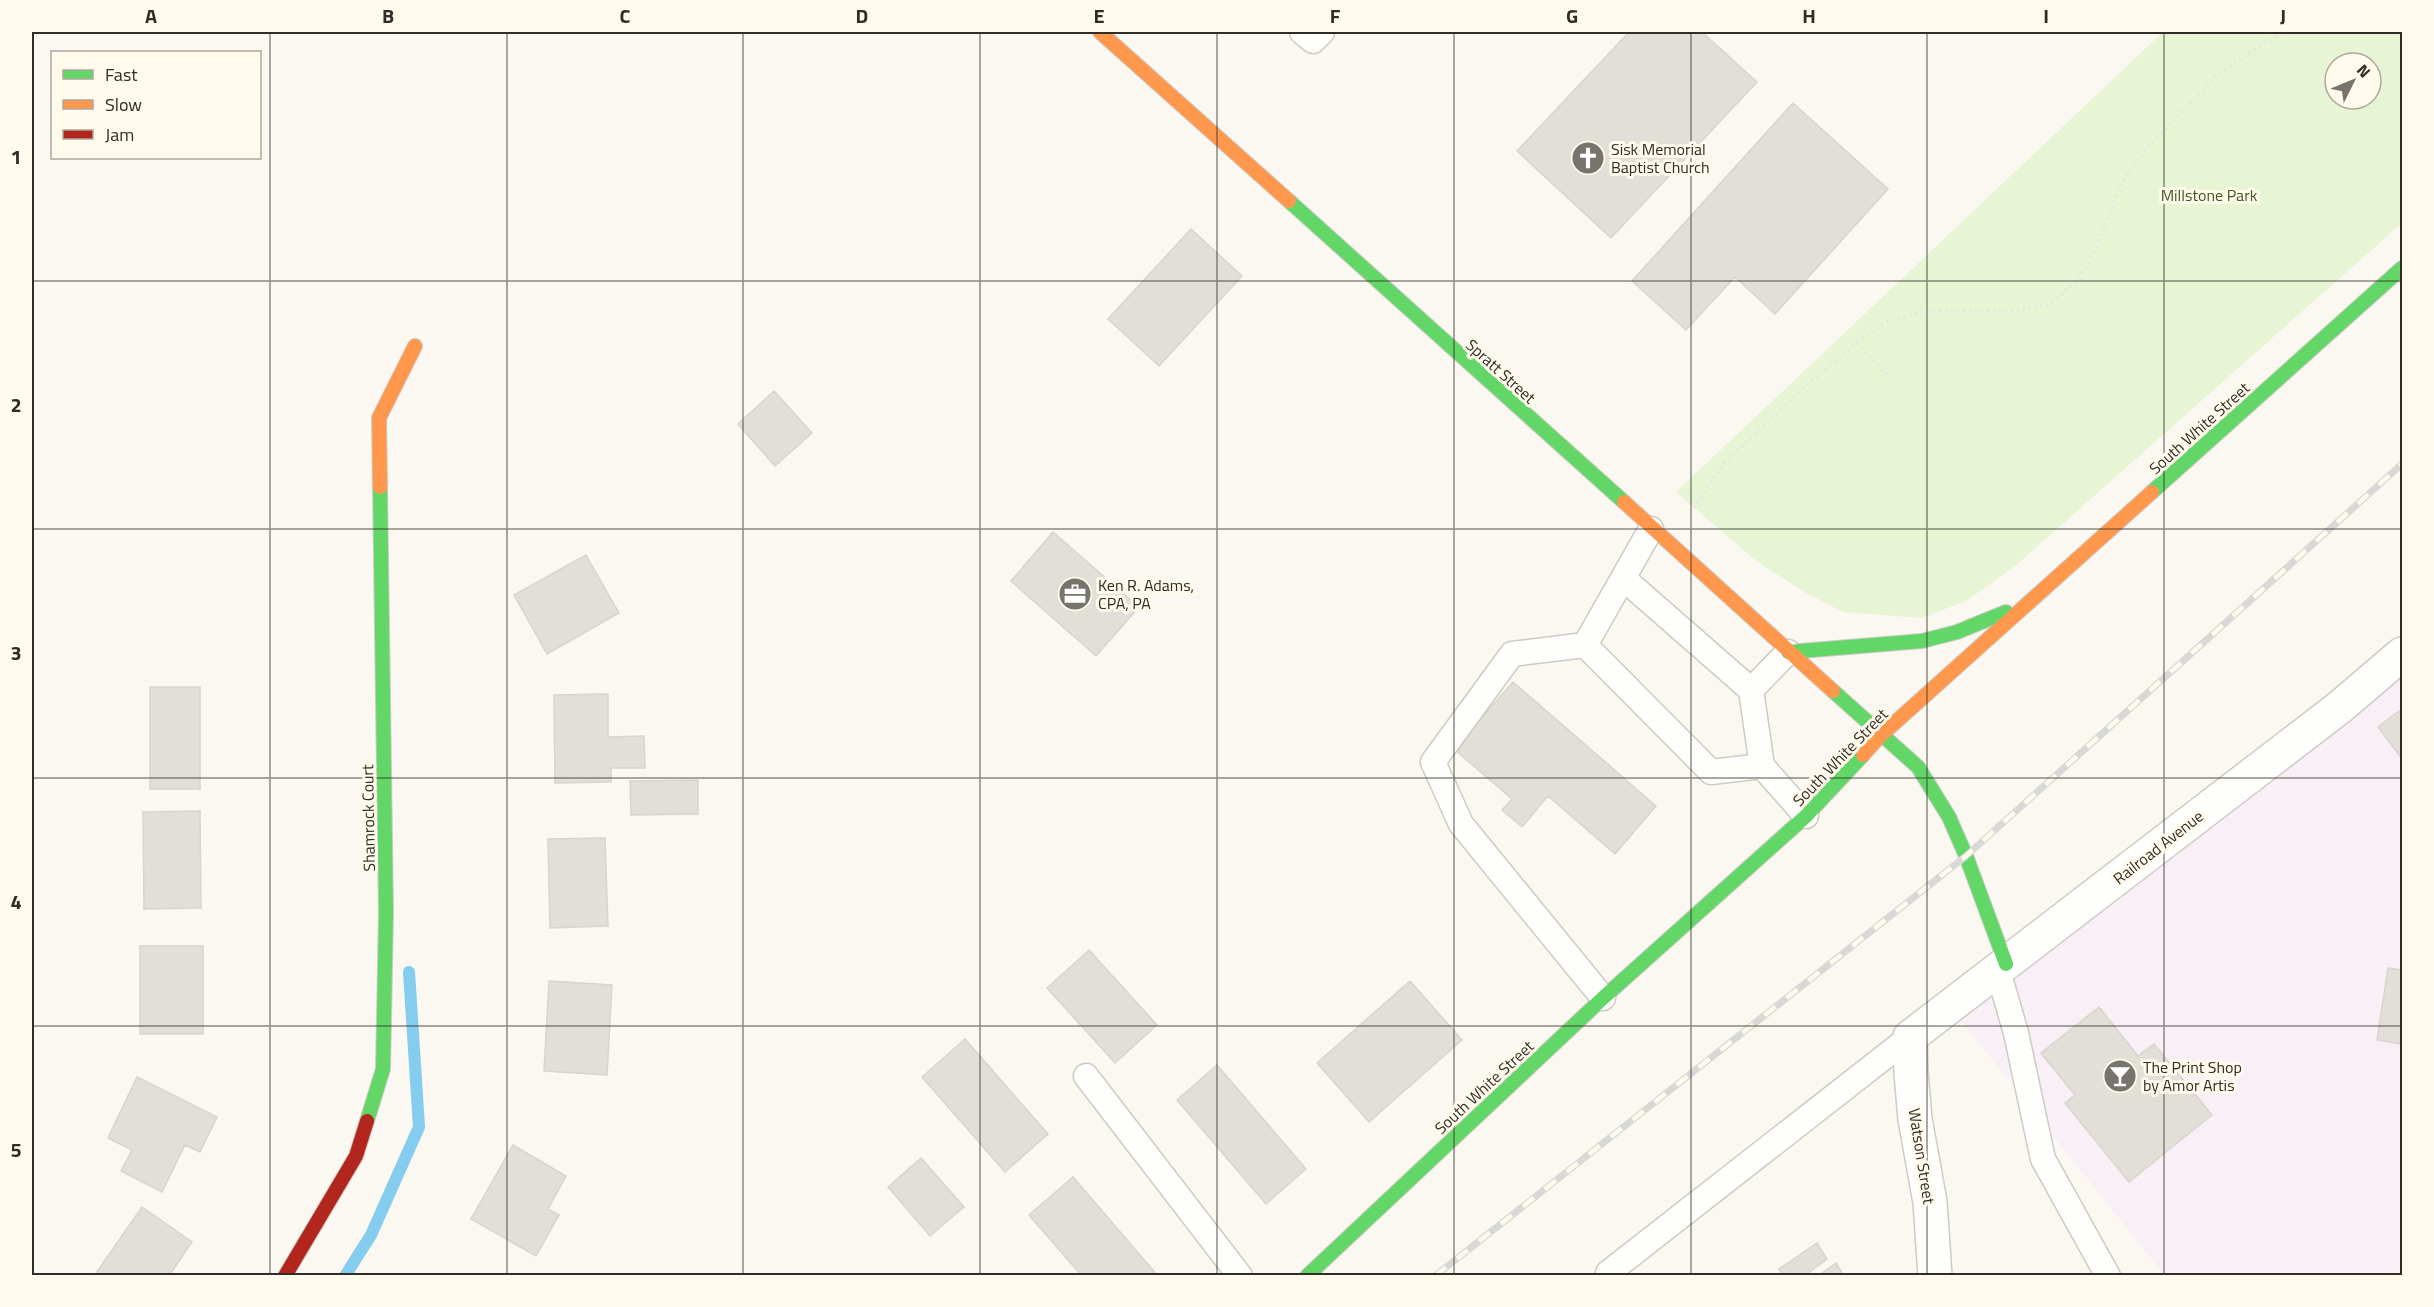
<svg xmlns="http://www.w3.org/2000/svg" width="2434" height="1307" font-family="'Titillium Web',sans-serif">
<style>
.commercial{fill:#f9f0f7}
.green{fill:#e8f5d4;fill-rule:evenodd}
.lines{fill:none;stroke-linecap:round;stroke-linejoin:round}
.stream{stroke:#84cdee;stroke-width:12}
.building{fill:#e1dfd8;stroke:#d7d5cd;stroke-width:1.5}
.lane-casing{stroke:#cdcbc4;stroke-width:27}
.street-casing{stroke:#cdcbc4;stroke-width:36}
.fast-casing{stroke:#cdcbc4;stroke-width:16}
.slow-casing{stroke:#cdcbc4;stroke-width:16}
.jam-casing{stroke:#cdcbc4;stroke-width:16}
.path{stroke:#e6e4e2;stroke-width:4;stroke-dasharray:1.5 4.5;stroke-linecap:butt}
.lane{stroke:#fefefd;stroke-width:24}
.street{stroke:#fefefd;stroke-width:33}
.fast{stroke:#63d668;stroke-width:14}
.slow{stroke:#ff974d;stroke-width:14}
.jam{stroke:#b3261e;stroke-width:14}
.rail-casing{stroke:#d8d8d6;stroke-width:7}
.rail{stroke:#fffaeb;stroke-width:4.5;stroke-dasharray:14;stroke-linecap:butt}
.grid{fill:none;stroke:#2f2d26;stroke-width:1.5;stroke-opacity:0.55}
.labels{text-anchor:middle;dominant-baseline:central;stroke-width:6;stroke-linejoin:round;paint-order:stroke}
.poi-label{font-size:16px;fill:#2f2d26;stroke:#fffaeb;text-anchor:start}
.park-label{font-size:16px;fill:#415a1f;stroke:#fffaeb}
.street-label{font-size:16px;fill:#2f2d26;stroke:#fffaeb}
.neatline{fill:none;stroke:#2f2d26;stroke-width:2}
.grid-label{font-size:20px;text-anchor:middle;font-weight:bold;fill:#2f2d26}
</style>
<rect width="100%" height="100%" fill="#faf8f0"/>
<path class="commercial" d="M2402 661V1275H2164L1954 1012Z"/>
<path class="green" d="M2163 32H2402V223L2015 566 1966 601 1922 618 1843 612 1806 593 1756 561 1676 492ZM2335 63H2371V99H2335Z"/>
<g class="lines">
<path class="stream" d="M345 1276 371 1235 419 1127 409 972"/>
</g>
<path class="building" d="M1629 32H1702L1757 82 1611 238 1517 151Z
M1793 103 1888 189 1775 314 1735 277 1686 330 1632 281Z
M1191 229 1242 276 1159 366 1108 319Z
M774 391 812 433 775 466 738 424Z
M1053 532 1139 607 1096 656 1011 581Z
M586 555 619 613 547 654 514 595Z
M1513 682 1656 806 1615 854 1548 796 1522 827 1502 810 1512 799 1454 749Z
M150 687H200V789H150Z
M608 694V737L644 736 645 768H611V782L555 783 554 695Z
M2402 709V759L2378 727Z
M698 780V814L631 815 630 781Z
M200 811 201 908 144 909 143 812Z
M605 838 608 926 550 928 548 839Z
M140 946H203V1034H140Z
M1089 950 1157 1025 1115 1063 1047 988Z
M2388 968 2402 970V1044L2377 1040Z
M549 981 612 985 607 1075 544 1071Z
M1410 981 1462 1040 1369 1122 1317 1063Z
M2099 1007 2138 1056 2154 1044 2212 1115 2129 1182 2065 1103 2075 1095 2041 1053Z
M965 1039 1048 1134 1005 1172 922 1077Z
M1217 1065 1306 1169 1266 1204 1177 1100Z
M137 1077 217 1117 200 1152 185 1145 162 1192 121 1171 132 1150 108 1138Z
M513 1145 566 1176 548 1209 559 1215 536 1256 471 1219Z
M921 1158 964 1207 930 1236 888 1187Z
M1073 1177 1158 1276H1082L1029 1215Z
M142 1207 192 1242 169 1276H94Z
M1817 1243 1827 1259 1804 1276H1784L1779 1269Z
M1836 1263 1844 1276H1818Z"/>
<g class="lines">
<defs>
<path id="lane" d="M1302 32 1313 41 1322 32
M1651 529 1585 645 1711 772 1762 766 1806 816
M1623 578 1751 690 1788 652
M1585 645 1512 654 1433 762 1461 824 1603 998
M1751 690 1762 766
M1998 971 2016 1033 2043 1159 2108 1276
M1086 1076 1240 1276
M1608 1273 1910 1037"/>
<path id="street" d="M1935 1276 1930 1202 1915 1119 1911 1073 1910 1037 2340 707 2402 654"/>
<path id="fast" d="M1289 201 1624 502
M2152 492 2402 268
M1788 652 1922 641 1957 632 2006 612
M1833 691 1918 767 1949 817 1966 856 2006 964
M367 1121 383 1069 386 912 380 487
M1307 1276 1603 998 1806 816 1863 755"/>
<path id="slow" d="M1100 32 1289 201
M380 487 379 418 415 346
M1624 502 1833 691
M1863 755 1880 736 2152 492"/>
<path id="jam" d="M285 1276 356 1156 367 1121"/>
</defs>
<use href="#lane" class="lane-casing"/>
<use href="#street" class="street-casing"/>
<use href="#fast" class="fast-casing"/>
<use href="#slow" class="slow-casing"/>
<use href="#jam" class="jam-casing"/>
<path class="path" d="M1857 343 1894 382
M1694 508 1723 464 1799 392 1857 343 1885 322 1926 311H2012L2050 304 2078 280 2096 247 2123 181 2149 145 2216 77 2266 41 2284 32"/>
<use href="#lane" class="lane"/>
<use href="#street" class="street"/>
<use href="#fast" class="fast"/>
<use href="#slow" class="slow"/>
<use href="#jam" class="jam"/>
<defs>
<path id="rail" d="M1435 1276 1966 856 2402 464"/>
</defs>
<use href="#rail" class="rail-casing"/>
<use href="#rail" class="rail"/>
</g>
<path class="grid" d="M270 32V1276M507 32V1276M743 32V1276M980 32V1276M1217 32V1276M1454 32V1276M1691 32V1276M1927 32V1276M2164 32V1276M32 281H2402M32 529H2402M32 778H2402M32 1026H2402"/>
<defs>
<symbol id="church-disc" viewBox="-11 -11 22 22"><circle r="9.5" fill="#76746d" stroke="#fffaeb"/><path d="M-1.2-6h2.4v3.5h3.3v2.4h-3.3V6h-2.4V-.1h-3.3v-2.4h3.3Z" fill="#fff"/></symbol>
<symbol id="office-disc" viewBox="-11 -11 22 22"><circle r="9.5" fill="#76746d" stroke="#fffaeb"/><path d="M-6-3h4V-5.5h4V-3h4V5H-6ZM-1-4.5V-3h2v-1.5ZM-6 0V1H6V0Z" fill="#fff"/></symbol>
<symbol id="bar-disc" viewBox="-11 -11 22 22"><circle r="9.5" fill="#76746d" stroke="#fffaeb"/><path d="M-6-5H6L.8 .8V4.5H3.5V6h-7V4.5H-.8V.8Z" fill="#fff"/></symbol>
</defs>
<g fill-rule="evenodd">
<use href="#church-disc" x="1569" y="139" width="38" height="38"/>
<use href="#office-disc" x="1056" y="575" width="38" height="38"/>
<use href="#bar-disc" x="2101" y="1057" width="38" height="38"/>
</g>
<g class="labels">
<g class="poi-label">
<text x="1611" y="149">Sisk Memorial<tspan x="1611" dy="18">Baptist Church</tspan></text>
<text x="1098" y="585">Ken R. Adams,<tspan x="1098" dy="18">CPA, PA</tspan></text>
<text x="2143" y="1067">The Print Shop<tspan x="2143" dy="18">by Amor Artis</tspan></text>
</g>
<g class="park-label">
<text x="2209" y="195">Millstone Park</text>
</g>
<g class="street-label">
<text transform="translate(1501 371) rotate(42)">Spratt Street</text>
<text transform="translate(2199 428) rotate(-42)">South White Street</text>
<text transform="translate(1840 757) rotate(-46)">South White Street</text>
<text transform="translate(368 818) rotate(-91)">Shamrock Court</text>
<text transform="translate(2158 847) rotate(-38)">Railroad Avenue</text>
<text transform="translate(1484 1087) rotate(-43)">South White Street</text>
<text transform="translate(1922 1156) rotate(81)">Watson Street</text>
</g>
</g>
<rect width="2434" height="1307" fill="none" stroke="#fffaeb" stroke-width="66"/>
<rect x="51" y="51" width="210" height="108" fill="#fffaeb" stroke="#aca89c" stroke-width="1.5"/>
<rect x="63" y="70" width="30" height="9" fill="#63d668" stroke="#aca89c" stroke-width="1.5"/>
<text x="105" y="81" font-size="18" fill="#2f2d26">Fast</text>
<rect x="63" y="100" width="30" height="9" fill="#ff974d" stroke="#aca89c" stroke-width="1.5"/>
<text x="105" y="111" font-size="18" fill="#2f2d26">Slow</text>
<rect x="63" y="130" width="30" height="9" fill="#b3261e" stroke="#aca89c" stroke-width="1.5"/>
<text x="105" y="141" font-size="18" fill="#2f2d26">Jam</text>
<g transform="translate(2353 81) rotate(47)"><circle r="28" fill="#fffaeb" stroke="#aca89c" stroke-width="1.5"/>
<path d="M0-4.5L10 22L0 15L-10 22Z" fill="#76746d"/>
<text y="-9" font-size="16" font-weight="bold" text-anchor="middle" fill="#2f2d26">N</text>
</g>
<rect x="33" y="33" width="2368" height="1241" class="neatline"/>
<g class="grid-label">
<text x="151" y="23">A</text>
<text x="388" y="23">B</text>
<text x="625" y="23">C</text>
<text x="862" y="23">D</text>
<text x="1099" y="23">E</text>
<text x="1335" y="23">F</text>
<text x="1572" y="23">G</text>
<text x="1809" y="23">H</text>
<text x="2046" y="23">I</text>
<text x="2283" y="23">J</text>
<text x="16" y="164">1</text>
<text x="16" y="412">2</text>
<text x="16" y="660">3</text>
<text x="16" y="909">4</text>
<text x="16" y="1157">5</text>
</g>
</svg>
